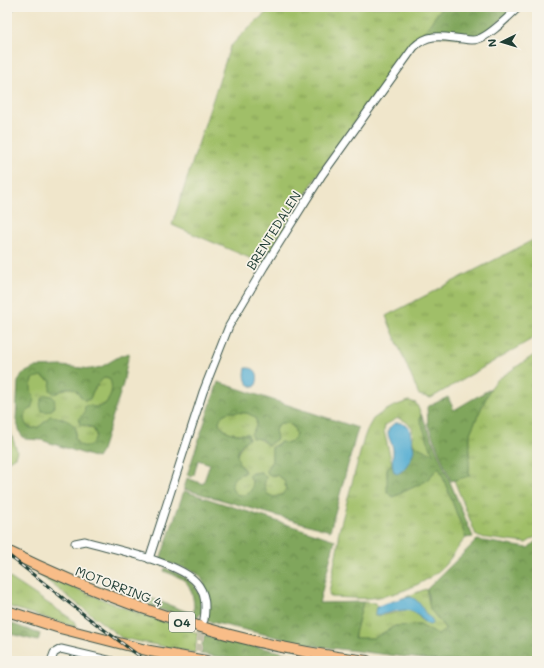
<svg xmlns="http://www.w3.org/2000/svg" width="544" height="668" font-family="Mali,sans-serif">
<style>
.grass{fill:url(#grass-tufts);stroke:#607e4e}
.forest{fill:url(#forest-crowns);stroke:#507248;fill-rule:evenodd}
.water{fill:#55add2;stroke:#3a7583}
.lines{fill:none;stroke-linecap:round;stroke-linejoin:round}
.stream{stroke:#55add2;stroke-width:1.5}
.minor-tunnel{stroke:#c6c4ad;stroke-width:7;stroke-dasharray:7 3.5;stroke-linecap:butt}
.minor-casing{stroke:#3e564b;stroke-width:9}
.highway-casing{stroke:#3e564b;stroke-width:12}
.minor{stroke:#fff;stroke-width:7}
.highway{stroke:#f8bd88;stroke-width:10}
.rail-casing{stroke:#1f3d34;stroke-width:3}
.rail{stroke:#f7f3e8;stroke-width:1.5;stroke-dasharray:4.5;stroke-linecap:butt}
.labels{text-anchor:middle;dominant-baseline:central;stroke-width:3.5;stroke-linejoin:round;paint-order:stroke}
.shield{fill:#f7f3e8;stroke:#60746a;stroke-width:1}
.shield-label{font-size:12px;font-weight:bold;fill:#1f3d34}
.street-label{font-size:13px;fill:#1f3d34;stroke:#f7f3e8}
</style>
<defs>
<pattern id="grass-tufts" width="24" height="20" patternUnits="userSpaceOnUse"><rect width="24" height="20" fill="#a0bf67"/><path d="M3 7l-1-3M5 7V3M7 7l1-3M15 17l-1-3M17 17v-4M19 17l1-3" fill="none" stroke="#829c56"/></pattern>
<pattern id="forest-crowns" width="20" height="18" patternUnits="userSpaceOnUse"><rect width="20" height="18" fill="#80a65c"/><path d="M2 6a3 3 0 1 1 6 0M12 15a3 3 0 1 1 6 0" fill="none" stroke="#68884d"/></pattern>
</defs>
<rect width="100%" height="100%" fill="#f7f3e8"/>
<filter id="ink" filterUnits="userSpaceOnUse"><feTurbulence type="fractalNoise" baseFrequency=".025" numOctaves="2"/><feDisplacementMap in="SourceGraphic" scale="8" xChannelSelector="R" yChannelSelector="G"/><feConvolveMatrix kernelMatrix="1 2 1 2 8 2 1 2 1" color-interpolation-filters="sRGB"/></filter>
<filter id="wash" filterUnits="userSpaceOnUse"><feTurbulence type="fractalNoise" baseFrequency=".012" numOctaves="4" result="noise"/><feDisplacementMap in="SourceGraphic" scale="16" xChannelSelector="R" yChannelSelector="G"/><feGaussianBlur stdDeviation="0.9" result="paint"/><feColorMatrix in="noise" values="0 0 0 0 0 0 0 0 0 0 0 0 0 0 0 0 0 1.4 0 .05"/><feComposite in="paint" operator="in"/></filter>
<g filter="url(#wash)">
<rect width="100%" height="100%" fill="#f0e6cb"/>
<path class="grass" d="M273 7H442C403 63 356 115 319 173 300 202 283 233 264 264L172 225 230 47 247 29Z
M537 238V336L431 398 419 395 386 316Z
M537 351V536L526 543 479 537 476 535 454 480 469 475 470 433 490 389 497 380 534 355Z
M41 376 51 381V386L58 393C67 387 75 385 80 396L90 399C92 391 98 383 105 377L109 378C117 389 108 409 93 407L84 426 92 428C105 442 82 456 75 438L76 430 50 416C45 422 35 434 27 425 24 423 24 420 24 417 25 410 31 403 34 396 29 390 30 385 34 378Z
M409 401 416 403 421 414 420 420 434 455 413 445 412 427 405 421 398 418 385 425 384 431 392 464 387 468V476L393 497 426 481 439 467 466 538C457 547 452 558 443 567 426 583 402 593 379 597 364 600 345 597 330 597L329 593 339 539 338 535 364 438 367 430 373 419 383 412 394 406Z
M229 412 247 413 255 417C258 424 256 428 251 434L268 445 277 439 275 430 280 423H289L294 428 296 435C293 442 288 444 280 442L272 447V461L266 470 270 476 277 475 284 480 286 489 282 495 274 497 267 494 264 485 266 477 261 472 250 473 248 475C256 484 253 495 241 496 233 493 228 485 234 478 237 475 242 473 245 470 228 456 244 447 248 434 236 434 226 434 219 424 219 417 223 414 229 412Z
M7 422 17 451 15 457 7 462Z
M36 572 121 607 198 633 195 653 122 638Z
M7 576 73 620 78 628 7 606Z
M426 589 430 609 446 630 438 635 420 625 395 626 374 638H354L363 602 375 603 378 606 375 612 385 615 408 610 417 614 423 622 428 617 425 613 411 597 403 598Z"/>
<path class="forest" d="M442 7H516L488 31 472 38 422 35Z
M129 353 123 384 102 450 97 458 41 440 25 439 21 435 16 420 18 382 22 374 36 367 61 366 92 369 101 367 120 356ZM41 376 51 381 50 390 54 394C58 393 60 391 64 389 75 384 78 395 85 401L90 399C92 391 98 383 105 377L109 378C115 387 110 406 98 407 92 408 90 404 85 406L84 414 79 418 80 425C89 426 95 426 96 436L92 444C86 448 77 447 75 438 75 435 76 431 76 428 70 420 60 417 50 416 46 420 43 425 38 427 26 432 22 421 26 412L31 409 34 399C31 390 29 387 34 378Z
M218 382 358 428 330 531 184 489 187 478 203 484 210 464 198 460 194 475 192 477 187 475ZM229 412 247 413 255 417C258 424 256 428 251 434L252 438 261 439 268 445 277 439 275 430 280 423H289L294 427 296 435C293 442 288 444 281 442L272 448V461L266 470 269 475H277L284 480 286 489 282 495 274 497 267 494 264 485 266 477 261 472 249 474 248 475C254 481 254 488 248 494L241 496C227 492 230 474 244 474L245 472C244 469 241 467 240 464 234 454 239 444 249 439L248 434C236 435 226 434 219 424 219 417 223 414 229 412Z
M490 389 470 433 469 476 451 481 428 425 427 407 448 397 454 410Z
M46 395 52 396C56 400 55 404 53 409L46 412 42 411C39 404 40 399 46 395Z
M421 414 427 427 473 537 466 538 439 467 426 481 393 497 387 492V468L392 464 394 472H401C407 464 416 455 413 445L433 454 420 420Z
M184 491 335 540 319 603 363 602 354 638H374L395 626 420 625 438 635 446 629 430 609 427 589 477 540 528 548 537 540V661H439L315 646 207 621C207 609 209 580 196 573 185 567 172 564 160 560Z
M165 568C188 578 203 585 202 613L194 619 155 608 134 598 135 592 193 614C195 604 193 592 187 583 182 577 170 574 164 571Z
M7 622 40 634 38 641 7 633Z
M204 635 304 657 327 661H248L200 654Z"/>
<path class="water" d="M246 368C258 367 260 377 255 387 245 386 244 376 246 368Z
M395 423H401L409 427 414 450C411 459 406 470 397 474L394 472C391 462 393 461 393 452 394 441 380 432 395 423Z
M411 597C424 603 422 614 432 619V624L429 625C423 622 421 618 417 614 405 605 388 614 375 616V612L378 606 403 598Z"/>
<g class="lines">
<path class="stream" d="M7 14 16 7"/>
</g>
</g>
<g filter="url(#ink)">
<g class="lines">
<path class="minor-tunnel" d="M196 661 203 624"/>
<defs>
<path id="minor" d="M75 543 85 541C112 549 179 562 196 582 206 593 206 606 204 620
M149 559 203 392 229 326 264 267 322 175 414 47C429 32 444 37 463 39 468 40 474 41 478 39 490 36 510 15 519 7
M51 661 54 653 61 649 112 661"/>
<path id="highway" d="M7 551C121 607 241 646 367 661
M7 611 60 628 150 651 206 661"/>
</defs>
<use href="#minor" class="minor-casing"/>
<use href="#highway" class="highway-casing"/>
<use href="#minor" class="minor"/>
<use href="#highway" class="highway"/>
<defs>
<path id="rail" d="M7 554 87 617 146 661"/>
</defs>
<use href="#rail" class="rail-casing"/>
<use href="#rail" class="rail"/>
</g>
</g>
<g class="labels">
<rect class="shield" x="169" y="612" width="26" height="20" rx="3"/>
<g class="shield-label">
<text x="182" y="622">O4</text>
</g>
<g class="street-label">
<text transform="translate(273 230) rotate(-58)">BRENTEDALEN</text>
<text transform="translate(119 586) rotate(21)">MOTORRING 4</text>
</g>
</g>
<rect width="544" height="668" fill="none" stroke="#f7f3e8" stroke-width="24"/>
<g transform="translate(502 42) rotate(265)" stroke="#f7f3e8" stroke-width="3" paint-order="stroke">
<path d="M0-3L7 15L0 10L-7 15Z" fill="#1f3d34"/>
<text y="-6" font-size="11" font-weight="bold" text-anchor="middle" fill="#1f3d34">N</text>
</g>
</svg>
